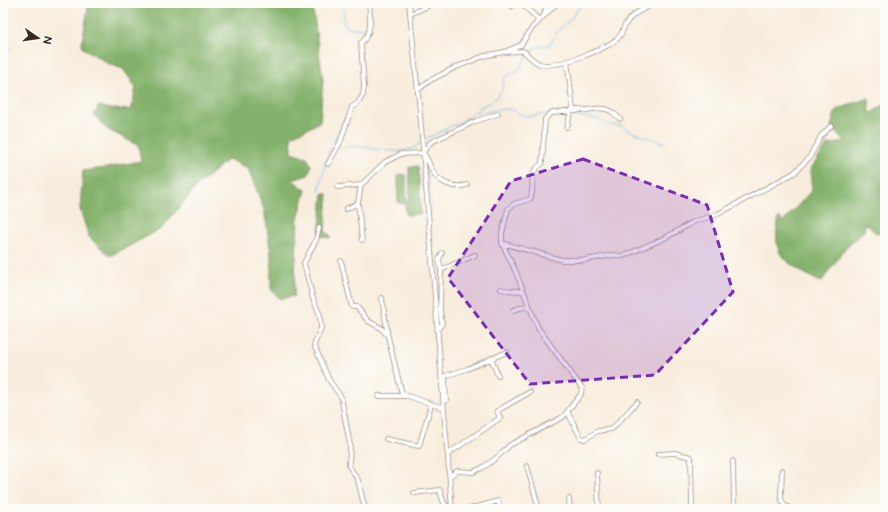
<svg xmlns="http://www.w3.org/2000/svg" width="888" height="512" font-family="'Balsamiq Sans',sans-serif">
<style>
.forest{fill:#84b26c;stroke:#606e45}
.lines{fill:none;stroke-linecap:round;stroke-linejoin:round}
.stream{stroke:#74b3e7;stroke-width:1}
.minor-casing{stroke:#9a8c7d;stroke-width:5.5}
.minor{stroke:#fff;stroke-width:4}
.marked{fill:#7b2cbf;fill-opacity:0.2;stroke:#7b2cbf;stroke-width:3;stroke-dasharray:8 5;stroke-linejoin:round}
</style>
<rect width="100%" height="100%" fill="#fdfcf7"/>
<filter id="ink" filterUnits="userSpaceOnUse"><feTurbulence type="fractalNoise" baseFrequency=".025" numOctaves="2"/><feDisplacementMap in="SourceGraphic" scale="8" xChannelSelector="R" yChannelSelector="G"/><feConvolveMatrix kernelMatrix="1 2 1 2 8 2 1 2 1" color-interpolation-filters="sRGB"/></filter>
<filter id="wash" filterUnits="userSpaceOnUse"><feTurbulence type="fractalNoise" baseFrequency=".012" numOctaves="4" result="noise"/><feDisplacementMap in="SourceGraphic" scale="16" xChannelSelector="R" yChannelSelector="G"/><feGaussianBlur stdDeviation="0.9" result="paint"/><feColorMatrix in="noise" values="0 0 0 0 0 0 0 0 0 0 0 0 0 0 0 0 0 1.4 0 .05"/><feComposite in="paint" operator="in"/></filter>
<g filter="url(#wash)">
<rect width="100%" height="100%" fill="#f8eddc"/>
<path class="forest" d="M89 3H312L323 80 320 121 311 127 291 136 292 152 307 157 311 166 308 175 292 180 306 190 298 218 294 296 280 299 271 289V253L264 209 248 168 228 159 198 185 161 229 110 256 89 237 80 209 83 171 106 168 141 161 139 146 107 129 94 115 99 106 110 109 131 110 136 87 123 69 109 64 83 48 82 42Z
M869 98 870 114 885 104V231L876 233 865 223 864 231 846 247 821 282C810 277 783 262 779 251 775 240 777 228 779 217L783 222 812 190 810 170 827 145 844 142 831 126 836 110Z
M418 166 421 214 406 215 405 204 398 203V174L406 175V199H410L409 167Z
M323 194H328L325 231 330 235V238L319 236Z"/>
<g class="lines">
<path class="stream" d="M342 3C346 12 341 18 346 27L363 29 360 41
M3 52 11 47
M527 52H531C535 46 543 45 550 45L558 30 571 19 579 7 591 3
M477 112C488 114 497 108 508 109 515 110 520 115 526 116 530 117 543 114 548 114
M553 115 568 116
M571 116 598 119 606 124 622 126 632 132 665 143
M424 140 464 120 481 107 493 101 502 90 504 78 519 69 527 56
M340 148C344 147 349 146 353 146 369 147 408 159 420 143
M329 155 333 150
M326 161 329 152 350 109
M426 163 431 208
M319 192 326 162"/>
</g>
</g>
<g filter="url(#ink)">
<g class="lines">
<defs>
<path id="minor" d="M409 3 420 113 452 509
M510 3 512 6 516 3
M521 3 538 19 537 22
M410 14 435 3
M544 15 548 3
M504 52 523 51C529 55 532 61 540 64 555 69 607 49 618 38 623 33 623 27 627 22 632 13 646 8 655 3
M567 61 573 109C584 114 599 104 611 111 614 113 617 116 620 119
M418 90 429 81 454 68 484 56 504 52 521 45 532 28 557 3
M550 114 552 113 577 111
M567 127 571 111
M423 152 431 142 476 121 498 114
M328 164 340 143 352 107 358 103 363 95 364 87 361 43C373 33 370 17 369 3
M361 185 358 203 362 240
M337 187 361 185 385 162 401 154 423 153C428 158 428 163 432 170 439 183 453 189 467 185
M346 209 358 203
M319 228 316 240 304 263 313 299 320 315 321 328 314 345 329 380 341 397 350 445 349 466 358 480 365 509
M502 243 562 260H584L614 255 623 256 665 238 693 222 718 214 794 173 809 158 821 136 831 126
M341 261 352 307H357L368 321 381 328 386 334
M441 270 475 255
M501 289C510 292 514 289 524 292
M382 298 388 337 402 394 443 408
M513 310 527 306 530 309
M438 329 442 324 440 310 441 270 439 260 442 253
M491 358 498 376
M378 396H405
M446 401 445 376 467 369 507 352
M568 413 581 438 585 439 598 431 612 429 637 402
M386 439 419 446 431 405
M448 454 500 418 497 411 530 392
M658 454 675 453 691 457 692 509
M733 461 734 509
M527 466 539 509
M782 470 781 498 784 505 791 509
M597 473 599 509
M450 476 457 471 473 472 482 468 495 459 510 445 563 417 581 394 582 388 538 328 515 270 502 243V233L508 209 514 204 530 199C537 186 525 174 542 164L545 119 549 115
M414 493 440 490C442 498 443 506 452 509
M569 499 570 509
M470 509 498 501 501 509"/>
</defs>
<use href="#minor" class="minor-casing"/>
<use href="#minor" class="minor"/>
</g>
</g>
<path class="marked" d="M583 159 707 205 733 292 655 375 530 384 448 278 511 181Z"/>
<rect width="888" height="512" fill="none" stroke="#fdfcf7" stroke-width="16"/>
<g transform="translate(38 38) rotate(103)" stroke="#fdfcf7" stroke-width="3" paint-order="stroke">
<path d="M0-3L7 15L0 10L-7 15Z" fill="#3b2a1e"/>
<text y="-6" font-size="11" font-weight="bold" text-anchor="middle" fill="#3b2a1e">N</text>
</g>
</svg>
